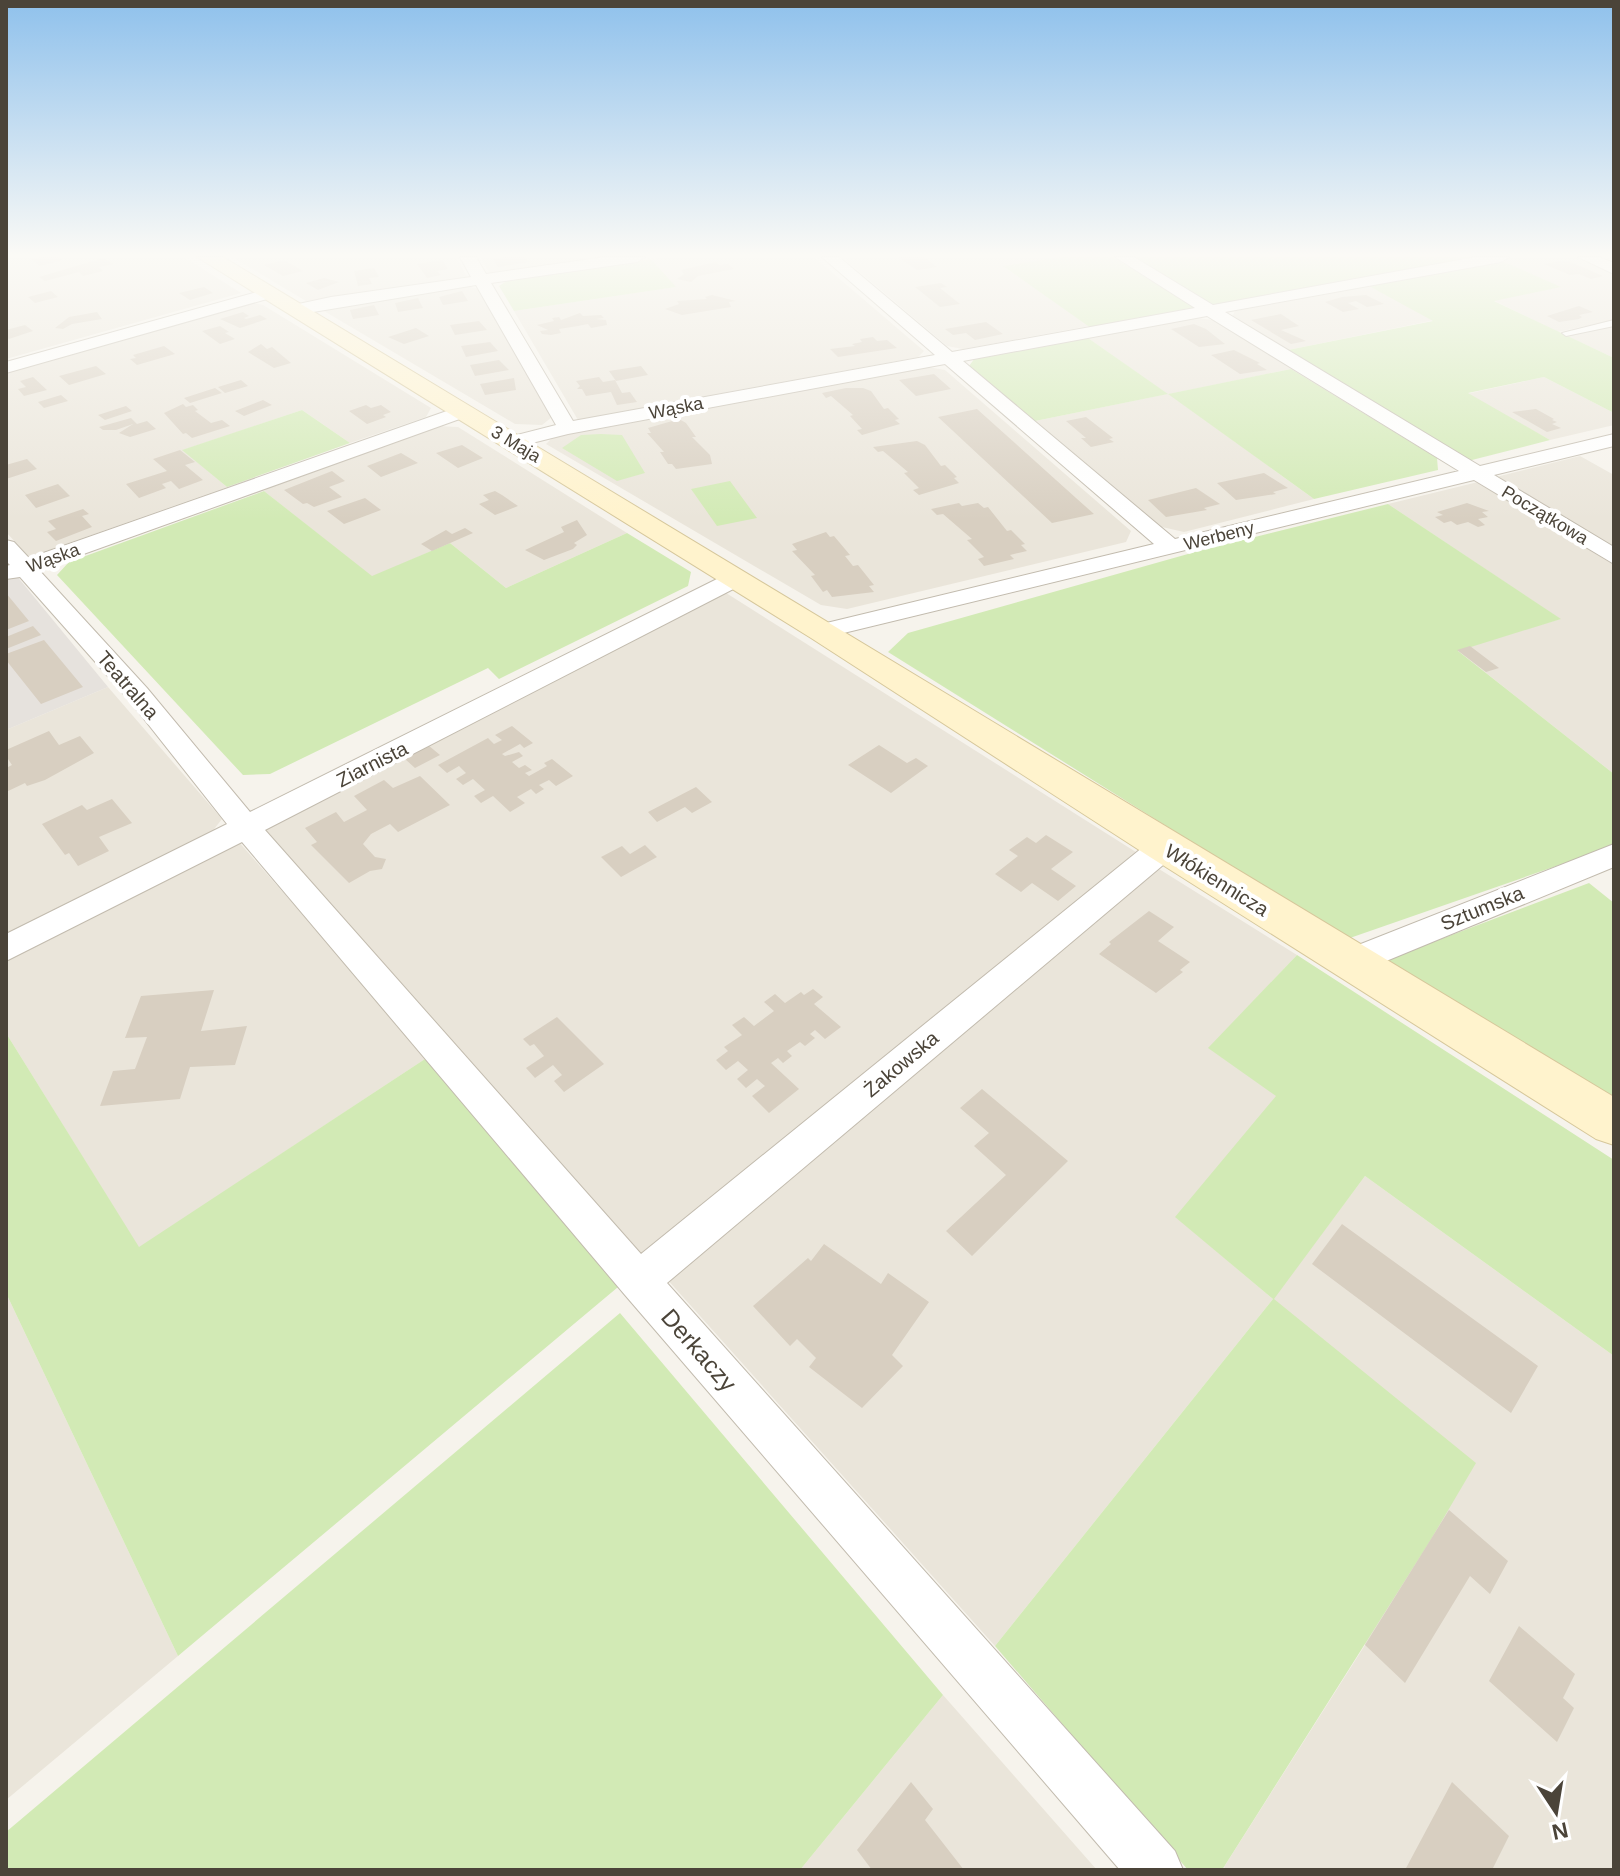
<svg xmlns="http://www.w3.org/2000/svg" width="1620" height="1876" font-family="Arial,sans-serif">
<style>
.residential{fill:#eae5da}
.industrial{fill:#e6e2dd}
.green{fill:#d2eab5}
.building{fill:#d8cfc1}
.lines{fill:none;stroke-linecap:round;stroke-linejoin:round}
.lane-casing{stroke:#c2bbae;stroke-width:2}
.street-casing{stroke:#c2bbae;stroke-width:2}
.secondary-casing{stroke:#d6c79b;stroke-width:2}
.lane{fill:#fff;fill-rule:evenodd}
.street{fill:#fff;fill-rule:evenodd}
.secondary{fill:#fff3cd;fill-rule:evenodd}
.labels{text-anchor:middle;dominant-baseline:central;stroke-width:8;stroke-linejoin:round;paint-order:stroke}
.far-street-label{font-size:18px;fill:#4b4439;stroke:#fff}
.street-label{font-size:20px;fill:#4b4439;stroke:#fff}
.near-street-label{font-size:24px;fill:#4b4439;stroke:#fff}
</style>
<rect width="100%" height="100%" fill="#f6f3ec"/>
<path class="residential" d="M6 257H184L241 293 6 359Z
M232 257H456L467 277 306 301Z
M480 257H609L490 274Z
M664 257H814L924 351 918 357 578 420 514 311 675 287 651 259Z
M842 257H1060L1004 267 1089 326 963 349 947 346Z
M1517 257H1573L1614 274V320L1558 332 1493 300 1560 287 1500 260Z
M466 286 480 289 552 417 542 425 515 424 324 311 331 306Z
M1369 286 1435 320 1288 350 1232 317 1235 311Z
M250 302 263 305 431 408 426 417 350 443 302 410 183 450 227 487 29 557 6 532V372Z
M1197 318 1213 320 1291 369 1169 394 1314 499 1184 532 1162 527 1035 421 1167 394 1088 338Z
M1614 326V358L1567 336Z
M928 367 945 370 1131 531 1126 542 847 609 821 605 546 444 554 436Z
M1544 377 1614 413V425L1550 440 1466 394Z
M437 426 458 427 627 533 506 588 450 543 372 577 264 491 274 484Z
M1580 456 1614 475V549L1496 477Z
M1478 482 1614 565V774L1457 650 1560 619 1388 504Z
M723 591 1139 854 646 1259 262 829Z
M108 687 222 819 211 833 6 937V730Z
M238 841 428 1057 139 1248 6 1033V959Z
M1159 869 1297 955 1209 1048 1277 1096 1176 1217 1273 1299 1365 1176 1614 1356V1870H1227L1224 1867 1365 1645 1273 1299 995 1646 666 1278Z
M6 1293 178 1656 6 1800Z
M943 1695 1097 1870H800Z"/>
<path class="industrial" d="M16 575 108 687 6 730V579Z"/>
<path class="green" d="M1060 257H1113L1197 309 1091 328 1003 266Z
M1132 257H1482L1212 306Z
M651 259 676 287 514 311 499 286 508 280Z
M1500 260 1561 287 1494 301 1614 358V413L1544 377 1468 393 1550 440 1468 461 1288 350 1433 321 1369 286Z
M1088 338 1168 394 1291 369 1437 458 1438 470 1314 499 1168 394 1035 421 969 366 975 358Z
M302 410 350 443 227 487 182 450Z
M601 434 622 435 645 473 617 481 562 448 581 435Z
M730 481 757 518 717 526 691 489Z
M264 491 372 576 450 543 506 588 627 533 691 572 688 586 499 679 488 668 270 774 243 775 57 575 69 562Z
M1388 504 1561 619 1458 651 1614 774V846L1347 939 888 652 908 633 1195 552Z
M1589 883 1614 903V1105L1383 961Z
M1297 955 1614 1160V1356L1365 1176 1274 1299 1476 1463 1430 1541 1222 1870H1188L995 1646 1273 1299 1175 1217 1276 1096 1208 1048Z
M6 1033 139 1247 428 1057 624 1282 178 1656 6 1293Z
M620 1313 943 1695 800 1870H6V1832Z"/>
<path class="building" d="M41 257H58L63 260 40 266 31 259Z
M504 257H525L529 262 498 267 493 259Z
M898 257H924L937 267 917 270Z
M103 258 114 264 99 267 103 271 83 276 79 272 45 281 39 277Z
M284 260 293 265 303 271 283 276 264 265Z
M442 260 448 269 437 271 441 275 427 278 417 264Z
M1566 260 1603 276 1591 279 1579 274 1570 275 1544 264Z
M716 262 719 265 728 264 734 269 698 276 691 282 677 279 684 274 681 270Z
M374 268 379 277 369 278 372 284 358 286 354 271Z
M324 278 339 282 318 290 306 283Z
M941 283 947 287 940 288 960 304 940 307 915 287Z
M204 287 213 293 190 300 179 293Z
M51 291 58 297 35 303 28 297Z
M462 291 468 301 443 305 439 297Z
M712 295 736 301 729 302 731 307 682 315 665 309 679 304 677 301 707 299 705 297Z
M1366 295 1384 304 1367 307 1356 301 1348 303 1359 309 1343 312 1325 302 1342 297Z
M418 298 423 308 398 312 395 303Z
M374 305 379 315 353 319 350 310Z
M1579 306 1593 312 1579 315 1582 317 1579 319 1559 322 1547 316Z
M97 312 102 319 72 324 63 329 55 328 69 317Z
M243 312 249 316 244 318 246 319 260 315 267 319 240 328 220 319Z
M580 313 583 316 601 315 604 318 596 319 606 320 607 325 591 328 588 324 578 326 559 329 561 333 551 335 542 334 540 331 548 330 537 325 554 321 552 318 559 317 561 320Z
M1281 314 1299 326 1281 330 1306 341 1291 344 1251 320Z
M479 321 487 330 455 335 450 325Z
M986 322 1003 334 975 340 966 333 953 335 945 329Z
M1194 324 1206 329 1225 344 1199 347 1171 329Z
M25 325 33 331 9 339 6 336V330Z
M220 326 229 332 225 333 235 339 220 344 202 331Z
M416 328 429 336 404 344 388 337Z
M873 337 877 341 887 340 897 348 838 357 830 349 855 346 852 344 862 342 860 339Z
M490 342 498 351 466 357 461 346Z
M261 344 267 349 272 347 291 363 274 368 248 352Z
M164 346 175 354 137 365 130 359 136 358 133 355Z
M1234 350 1260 363 1257 364 1267 370 1240 374 1211 355Z
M499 360 509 370 475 376 470 365Z
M96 366 106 374 69 385 59 376Z
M641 366 648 375 616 381 609 371Z
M934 374 951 389 916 396 899 380Z
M33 377 47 390 24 396 18 389 26 387 20 381Z
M599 377 603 382 615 380 622 393 630 392 637 402 617 405 611 392 586 396 582 389H577L580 386 576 381Z
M514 378 516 390 485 395 480 384Z
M241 380 248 386 225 393 218 387Z
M215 388 222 393 190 403 184 398Z
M846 388H863L871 391 884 409 888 408 899 419 895 420 900 424 862 435 857 430 862 429 850 416 853 415 831 396 826 398 822 393Z
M61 395 68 401 44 408 38 402Z
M263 400 272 405 244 416 235 411Z
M183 404 186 407 193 405 198 410 195 411 211 423 222 420 230 426 192 438 186 433 183 434 164 413Z
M366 405 371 408 381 405 391 412 383 415 386 417 367 424 349 411Z
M126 406 132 411 105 420 98 415Z
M977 409 1076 498 1094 514 1052 523 938 417Z
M1536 409 1554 419 1552 420 1557 422 1552 424 1561 428 1547 432 1512 412Z
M1086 417 1113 438 1109 439 1114 442 1091 447 1081 438H1086L1066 421Z
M131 418 137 424 147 421 156 429 130 437 119 433 133 424 116 430H103L99 427Z
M679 419 686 423 696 437H692L710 455 712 464 676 469 672 464H668L660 452H664L647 433H651L648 428Z
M917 441 925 445 941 466 945 465 957 477 954 478 959 483 919 495 913 490 919 488 904 473 908 472 883 451 878 452 873 447Z
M462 445 483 458 458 468 436 453Z
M180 450 195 462 185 465 203 480 179 489 171 481 162 484 166 488 139 498 126 484 167 471 153 459Z
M401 453 418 463 381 477 367 466Z
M27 459 37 469 6 479V465Z
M332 471 345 481 329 487 342 497 314 507 307 503 303 504 284 490Z
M1264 473 1288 488 1273 492 1276 494 1236 500 1217 483Z
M58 484 70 496 36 508 25 495Z
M1196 488 1220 504 1204 508 1207 510 1166 517 1148 500Z
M495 491 502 495 518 506 495 515 479 504 489 500 483 495Z
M365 498 381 510 344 524 327 511Z
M959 503 962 506 978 503 984 508 988 507 1007 531 1011 530 1025 544 1021 545 1027 551 1010 555 1014 559 984 566 978 559 984 557 967 540 972 539 943 514 937 515 931 509Z
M1467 503 1489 511 1482 512 1488 517 1478 519 1485 525 1478 527 1468 522 1457 525 1451 521 1444 523 1435 517 1443 515 1437 512Z
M83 509 89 514 82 516 92 527 56 541 47 532 56 529 48 521Z
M577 520 587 535 574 543 577 545 573 549 544 560 525 550 564 532 561 527Z
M465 528 473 533 432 551 421 544 446 530 452 534Z
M826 532 830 537 834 536 850 555 845 556 853 566 858 565 874 585 869 586 874 592 832 597 827 590 823 592 811 576 815 575 792 551 797 550 792 544Z
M6 593 29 621 6 630Z
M33 626 41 635 6 649V637Z
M44 640 83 687 41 704 6 660V654Z
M1470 646 1499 668 1486 672 1457 650Z
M512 726 533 743 524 748 520 744 502 754 505 756 519 752 523 756 512 762 519 768 525 765 532 770 525 773 529 776 547 766 544 763 552 759 573 776 556 786 549 780 539 785 544 789 536 794 531 789 517 797 525 803 510 812 493 796 481 803 474 796 485 790 473 779 463 785 456 779 466 773 459 766 447 773 438 765 488 738 494 744 502 740 495 735Z
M49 731 59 745 80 736 94 753 45 780 27 786 25 783 6 792V768L12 765 6 756V750Z
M428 745 440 755 415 768 405 759Z
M879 745 907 763 916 758 928 766 891 793 848 765Z
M420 776 450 805 398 832 390 824 371 834 363 844 375 857 386 859 382 869 370 871 349 883 311 845 317 842 305 828 336 812 344 822 367 810 354 796 384 780 393 788Z
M696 787 712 802 692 813 685 807 657 822 648 812Z
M112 799 132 823 99 837 109 851 78 866 69 853 65 855 42 824 82 805 87 810Z
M1046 835 1073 852 1051 869 1076 886 1058 901 1032 883 1021 892 995 874 1018 856 1009 850 1027 837 1036 843Z
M645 845 657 857 621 877 601 857 622 846 630 854Z
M1149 911 1174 927 1158 941 1190 962 1180 970 1183 972 1156 993 1099 954 1111 944 1109 942Z
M813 989 823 997 814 1004 841 1027 825 1039 815 1030 810 1034 815 1038 805 1046 800 1042 787 1051 792 1056 783 1063 778 1058 771 1063 799 1089 769 1113 752 1096 765 1086 757 1079 746 1088 737 1079 748 1070 738 1061 726 1070 716 1060 728 1051 724 1047 742 1035 732 1025 744 1017 754 1026 774 1011 764 1002 775 994 785 1003 801 992 804 995Z
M214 990 201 1031 247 1026 235 1065 190 1067 180 1099 100 1106 113 1071 135 1069 147 1037 125 1038 141 996Z
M557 1017 604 1064 564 1092 554 1081 562 1075 553 1065 535 1078 526 1068 544 1056 534 1044 530 1046 523 1039Z
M982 1089 1068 1161 972 1256 946 1231 1006 1175 974 1146 989 1133 960 1108Z
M1342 1224 1538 1366 1511 1413 1312 1264Z
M824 1244 881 1284 888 1273 929 1302 892 1355 903 1366 862 1408 809 1367 816 1358 797 1339 790 1346 753 1306 808 1258 811 1261Z
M1449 1510 1508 1561 1490 1594 1470 1576 1405 1683 1365 1645Z
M1519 1626 1575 1674 1563 1698 1574 1708 1557 1742 1489 1681Z
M911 1782 933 1809 925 1820 964 1870H872L857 1850Z
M1452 1782 1509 1836 1492 1870H1405Z"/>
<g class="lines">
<defs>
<path id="lane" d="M1614 320V326L1566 336 1562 333Z"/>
<path id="street" d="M460 257H476L486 274 605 257H645L637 262 491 283 573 421 935 355 822 257H839L952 352 1195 308 1115 257H1134L1213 305 1476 257H1509L1501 262 1225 312 1480 466 1614 434V446L1494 475 1614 547V564L1474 480 823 638 814 636 811 631 814 626 1154 544 945 364 568 434 512 448 502 442 505 438 556 425 476 285 295 315 287 310 289 306 331 297 471 277ZM1207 316 1459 471 1175 539 963 361Z
M1578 257H1599L1614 263V274Z
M268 289 276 294 274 297 6 373V362Z
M461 406 471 412 468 416 39 570 147 688 250 812 729 573H745L749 578 745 583 265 830 641 1254 1153 839 1164 836 1175 839 1179 847 1175 855 667 1283 1175 1851 1183 1870H1120L625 1295 242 842 6 961V934L227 824 129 700 20 577 6 579V566L10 565 6 561V540L14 542 29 558Z
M1614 844V867L1362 971 1350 975 1338 971 1334 962 1338 953Z"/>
<path id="secondary" d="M197 257H223L1614 1097V1145L1596 1139 1150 857 811 638Z"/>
</defs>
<use href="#lane" class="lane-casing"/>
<use href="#street" class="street-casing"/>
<use href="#secondary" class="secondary-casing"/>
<use href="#lane" class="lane"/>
<use href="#street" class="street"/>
<use href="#secondary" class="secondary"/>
</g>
<linearGradient id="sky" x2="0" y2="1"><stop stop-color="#8fc1ec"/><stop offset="0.49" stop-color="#fbfaf6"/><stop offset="1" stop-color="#fbfaf6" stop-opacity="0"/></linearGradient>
<rect width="1620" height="520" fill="url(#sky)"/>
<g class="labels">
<g class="far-street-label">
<text transform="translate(676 408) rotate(-11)">Wąska</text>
<text transform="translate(516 444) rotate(31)">3 Maja</text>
<text transform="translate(1545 515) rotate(31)">Początkowa</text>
<text transform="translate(1219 536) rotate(-14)">Werbeny</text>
<text transform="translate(53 558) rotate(-20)">Wąska</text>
</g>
<g class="street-label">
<text transform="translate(128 685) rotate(49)">Teatralna</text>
<text transform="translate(372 764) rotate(-27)">Ziarnista</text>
<text transform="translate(1217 880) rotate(32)">Włókiennicza</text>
<text transform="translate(1482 908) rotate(-22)">Sztumska</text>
<text transform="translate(901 1064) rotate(-40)">Żakowska</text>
</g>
<g class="near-street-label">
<text transform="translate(699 1350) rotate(49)">Derkaczy</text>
</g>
</g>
<rect width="1620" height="1876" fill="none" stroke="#4b4439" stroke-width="16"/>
<g transform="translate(1556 1812) rotate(168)" stroke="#ffffff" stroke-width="6" paint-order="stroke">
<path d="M0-6L14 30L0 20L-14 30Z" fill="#4b4439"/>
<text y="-12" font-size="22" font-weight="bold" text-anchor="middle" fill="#4b4439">N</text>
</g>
</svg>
